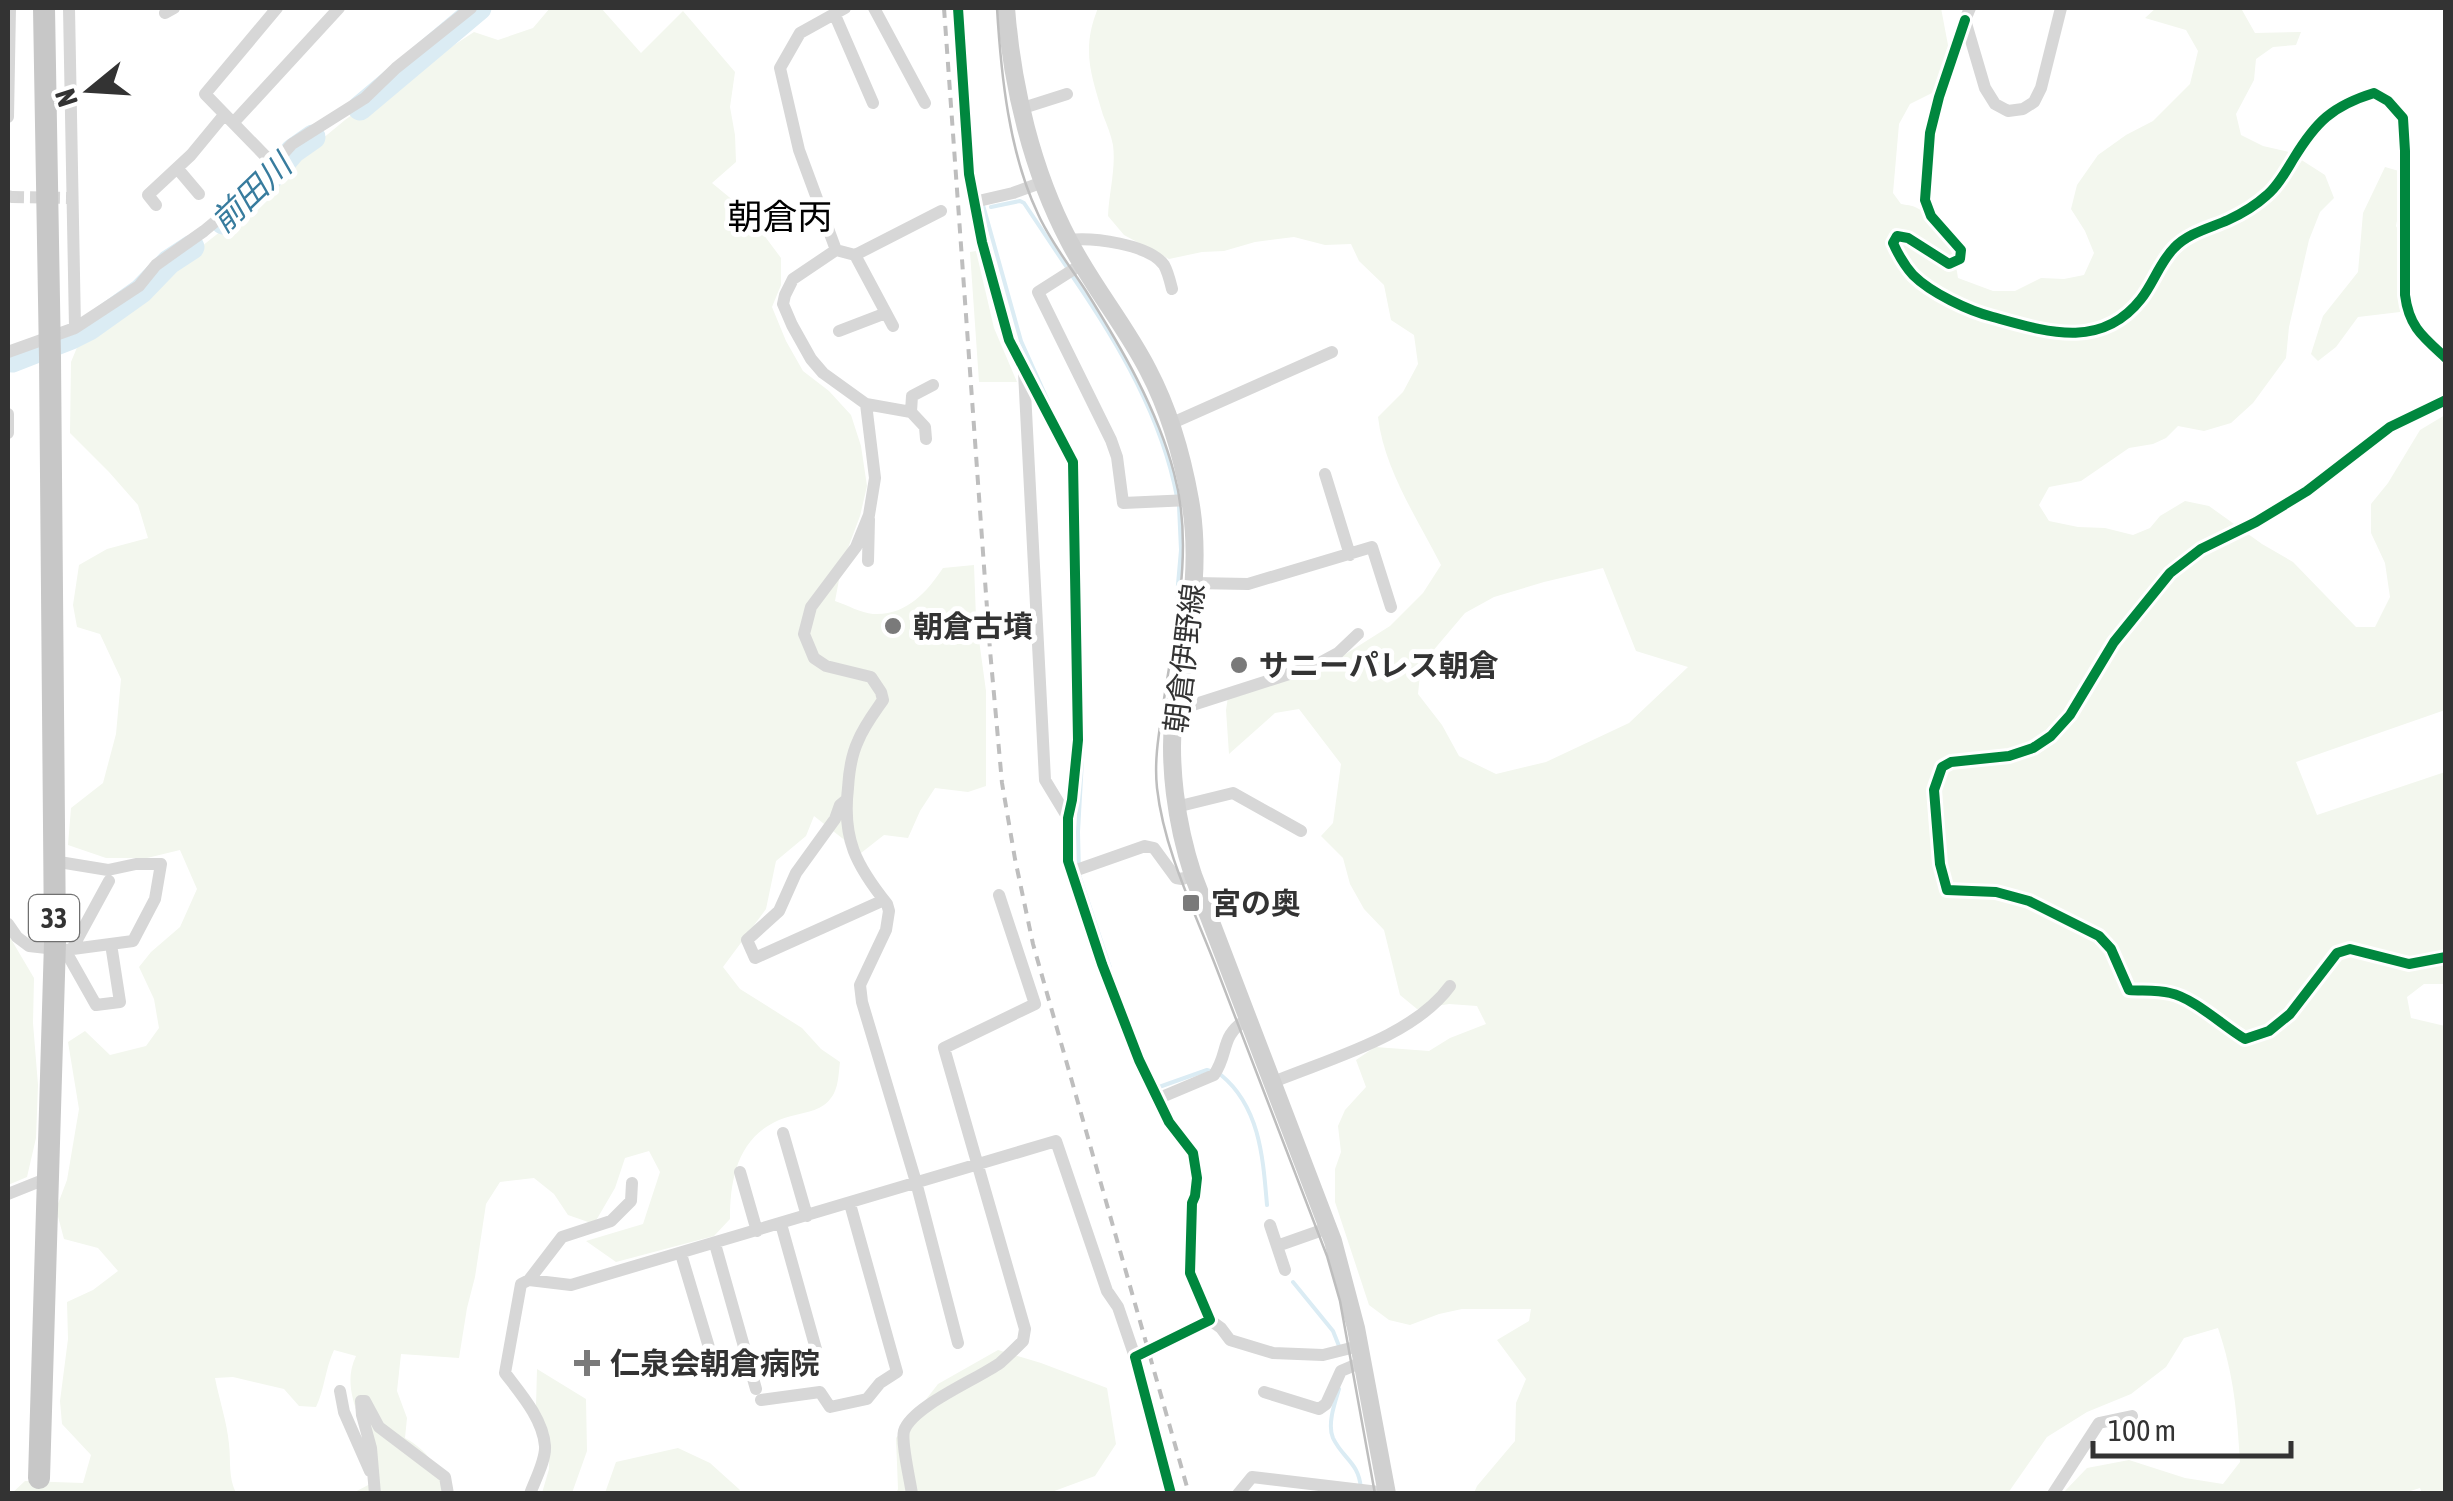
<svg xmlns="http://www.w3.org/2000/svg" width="2453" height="1501" font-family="'Asap Condensed','Noto Sans JP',sans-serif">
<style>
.green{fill:#f3f7ee;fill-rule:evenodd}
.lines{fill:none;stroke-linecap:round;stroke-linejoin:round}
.stream{stroke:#dbecf4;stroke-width:4}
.river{stroke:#dbecf4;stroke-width:25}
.minor-tunnel{stroke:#d6d6d6;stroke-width:12;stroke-dasharray:12 6;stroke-linecap:butt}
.minor{stroke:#d7d7d7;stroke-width:12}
.secondary{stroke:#d0d0d0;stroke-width:18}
.trunk{stroke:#c7c7c7;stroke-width:22}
.tram{stroke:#bebebe;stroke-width:2.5}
.rail{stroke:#bebebe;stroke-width:4;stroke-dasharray:10 8;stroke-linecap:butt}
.cycleway-casing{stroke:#fff;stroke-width:16}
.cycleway{stroke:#00873e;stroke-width:10}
.poi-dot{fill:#7a7a7a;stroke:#fff;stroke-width:4}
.labels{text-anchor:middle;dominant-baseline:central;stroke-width:10;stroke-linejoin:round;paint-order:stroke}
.shield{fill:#fff;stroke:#707070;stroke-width:2.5}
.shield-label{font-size:28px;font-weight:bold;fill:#333}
.poi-label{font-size:30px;font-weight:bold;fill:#333;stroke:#fff;text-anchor:start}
.street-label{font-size:30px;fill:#333;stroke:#fff}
.water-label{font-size:32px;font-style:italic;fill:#387c9e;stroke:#fff}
.quarter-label{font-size:35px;fill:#000;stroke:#fff}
</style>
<rect width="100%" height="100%" fill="#fff"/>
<path class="green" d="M550 8H601L641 53 683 11 735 72 730 107 735 135 736 162 712 183 746 211 781 258V285L772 307 786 341 803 371 829 391 851 415 861 446 867 486 860 516 842 564 835 601C847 605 861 613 873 614 906 616 927 592 943 568L974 565 976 618 986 691V786L968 792 935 788 920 811 908 838 884 835 861 853 814 816 806 836 776 861 766 909 723 967 740 989 802 1028 821 1049 840 1062C838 1078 839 1094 824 1105 813 1113 793 1114 779 1120 738 1138 730 1178 730 1219L714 1236 616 1262 586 1241 643 1224 660 1172 649 1151 625 1158 615 1188 594 1224 568 1215 554 1194 534 1178 500 1182 486 1204 475 1277 467 1308 459 1358 401 1354 397 1391 407 1418 405 1438C427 1450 440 1468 444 1493H353L372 1483C371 1472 370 1461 369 1451 363 1419 340 1389 356 1356L334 1350C325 1369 325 1388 316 1407L299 1406 284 1389 233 1377 215 1378C219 1399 227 1422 229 1444 231 1462 228 1477 236 1493L11 1494 25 1481 83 1483 91 1455 62 1424 60 1401 68 1339 67 1302 93 1290 118 1271 98 1248 64 1239 56 1209 67 1180 79 1109 68 1042 85 1031 110 1055 146 1046 159 1028 154 999 139 967 151 952 180 927 197 889 180 850 147 858H106L68 845 71 808 103 783 116 734 121 679 100 634 77 627 73 605 79 565 107 549 148 538 138 505 109 472 70 433 71 362 78 345 101 329 144 293 168 266 192 254 260 200 281 173 345 120 384 91 474 32 498 40 533 28Z
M1098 8H1941L1951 61 1942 88 1910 104 1899 124 1893 193 1901 204C1906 205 1912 205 1917 208 1941 219 1955 254 1958 278L1993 291H2015L2041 278 2064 279 2084 275 2094 253 2085 231 2071 209 2077 185 2098 155 2126 135 2153 121 2190 84 2198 51 2186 30 2145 18 2156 8H2237L2242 10 2255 33 2301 32 2296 45 2273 47 2256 59 2254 80 2236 114 2241 135 2263 146 2289 152 2325 175 2334 198 2320 212 2309 240 2289 327 2286 358 2253 403 2231 423 2204 431 2178 426 2166 438 2153 444 2129 448 2081 481 2049 487 2039 505 2049 521 2078 527 2105 528 2133 535 2150 528 2160 516 2185 501 2209 506 2262 544 2293 562 2356 627H2375L2390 597 2385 563 2371 533V504L2388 483 2420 430 2445 415V710L2296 762 2317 815 2445 772V984H2424L2407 997 2411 1018 2445 1026V1493H2422L2420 1488 2401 1494 2063 1493 2087 1468 2129 1460 2185 1478 2223 1484 2240 1462C2237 1413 2234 1375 2218 1328L2184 1338 2166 1367 2131 1394 2087 1412 2047 1437 2008 1493H1474L1477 1486 1515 1441 1516 1403 1526 1379 1497 1340 1529 1321 1531 1309H1462L1439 1314 1410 1325 1389 1320 1369 1305 1335 1202V1169L1341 1152 1338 1126 1345 1110 1366 1087 1356 1060 1375 1047 1429 1051 1450 1038 1486 1024 1477 1006 1449 1004 1417 1009 1400 995 1384 930 1364 909 1350 884 1343 858 1321 836 1333 823 1341 764 1299 709 1275 713 1229 754 1226 710 1229 690 1333 662 1390 626 1423 593 1441 565C1417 518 1384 469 1378 417L1403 392 1418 364 1414 335 1391 320 1384 285 1359 261 1351 244 1325 245 1294 237 1255 242 1224 251 1202 252 1169 259 1124 235 1108 216C1109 192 1116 169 1113 145 1111 135 1107 125 1103 115 1091 74 1081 50 1098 8ZM1603 568 1636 651 1688 667 1629 723 1546 762 1496 774 1459 756 1442 725 1418 694 1421 665 1465 613 1494 597 1544 582Z
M2385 167 2406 173 2396 226 2413 254 2403 289 2400 312 2358 317 2336 347 2318 361 2311 354 2323 316 2358 272 2363 213Z
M976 251 994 328 1017 382H979L970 252Z
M8 934 34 978 33 1023 38 1085 36 1138 27 1177 8 1185Z
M998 1350 1041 1363 1107 1388 1116 1444 1095 1476 1049 1493 896 1494 898 1489 896 1438 938 1384Z
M537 1369 586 1399 587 1451 572 1493H542L549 1469V1434L536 1406Z
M678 1448 710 1463 740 1490 739 1493H605L616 1462Z"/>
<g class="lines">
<path class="stream" d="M983 205 1021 341 1048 401
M991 207 1020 201 1024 203 1068 269
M1073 277C1118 343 1162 417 1177 497
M1177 596 1181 550 1179 506
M1083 742 1078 832 1079 875 1110 968
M1221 1075C1260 1107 1263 1158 1267 1205
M1159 1087 1207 1070 1210 1071
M1293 1282 1333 1331 1339 1346
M1339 1389C1335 1402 1327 1424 1333 1438 1343 1459 1359 1462 1361 1489"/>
<path class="river" d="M360 108 479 8
M223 222 257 193 293 151 313 137
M12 360 71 337 89 328 141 291 169 262 192 247"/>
<path class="minor-tunnel" d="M12 197 67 198"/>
<path class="minor" d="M69 8 75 328
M845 8 800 33 780 68 799 150 836 250 793 279 785 295 783 304 792 325 811 359 823 373 866 404 875 478 869 515 856 547 811 607 804 634 814 658 826 666 871 677 881 692 883 700C874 713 864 726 858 741 851 756 849 771 848 788 842 839 856 865 887 904L889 911 886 930 860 985 862 1002 916 1182 958 1343
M874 8 925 103
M958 8 969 174 982 242 1009 340 1073 462 1078 740 1072 800 1068 818V861L1102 964 1139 1060 1169 1122 1193 1153 1197 1178 1195 1196 1192 1203 1190 1273 1210 1320 1135 1357 1171 1494
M1970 8 1965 20 1985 88 1995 104 2008 111 2023 109 2034 102 2041 88 2061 8
M165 13 174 8
M834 13 873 103
M1965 20 1939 97 1930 133 1925 200 1931 216 1961 250 1960 259 1949 264 1908 238 1897 236 1893 243C1898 254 1904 265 1913 275 1931 293 1969 311 1993 317 2047 332 2101 350 2141 299 2153 284 2160 262 2174 248 2188 233 2210 228 2228 220 2241 214 2256 205 2267 195 2278 186 2286 171 2294 158 2316 122 2332 106 2374 93L2388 101 2403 118 2405 151V295C2409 327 2423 337 2446 358
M1023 108 1067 94
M8 117 10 8
M234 122 339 8
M273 164 205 94 277 8
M177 168 199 194
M8 196 12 197
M974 202 1013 193 1043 182
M156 205 148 195 191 155 224 115
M1068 240C1092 237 1149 244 1164 265 1168 272 1170 281 1172 289
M836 250 855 255 941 211
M855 255 893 326
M1082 264 1038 292 1111 440 1117 457 1123 503 1190 500
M839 331 886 313
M8 352 75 328 139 286 156 265 204 231 240 201 292 144 365 98 396 68 471 8
M1024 372 1045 780 1068 818
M2446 400 2390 427 2307 491 2256 522 2201 549 2170 573 2114 642 2070 715 2051 736 2033 748 2009 756 1951 762 1942 767 1934 790 1940 864 1947 890 1996 892 2029 901 2099 936 2111 949 2129 990C2142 991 2157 990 2170 993 2194 998 2223 1026 2245 1039L2269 1031 2290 1014 2337 953 2350 949 2409 964 2446 957
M866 404 911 412 925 427 926 439
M911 412 912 396 933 385
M8 414V433
M1170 424 1332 352
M1325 474 1350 555
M868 561 869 519
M1195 583 1248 584 1372 547 1391 607
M1174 711 1314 666 1338 653 1358 634
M846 800 840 805 835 819 796 873 779 911 747 940 755 958 884 900
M1176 807 1233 793 1301 831
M1071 872 1145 846 1154 848 1176 878 1182 879 1193 875
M8 924 17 937 29 946 65 950 133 941 155 899 161 864H136L108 870 53 861
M72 949 109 881
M65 950 96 1005 120 1002 111 944
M1271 1083C1328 1059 1413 1037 1450 986
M1157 1099 1214 1075C1230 1051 1219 1037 1247 1019
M783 1133 807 1216
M740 1172 757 1231
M8 1194 48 1178
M781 1224 816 1349
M1270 1225 1277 1246
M715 1244 756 1389
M681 1254 717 1374
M1285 1270 1277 1246 1328 1228
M529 1280 562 1237 611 1221 631 1201 632 1183
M1210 1320 1221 1328 1230 1340 1273 1353 1323 1355 1359 1346
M340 1391 344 1412 370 1471
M1264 1392 1319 1409 1326 1404 1341 1371 1362 1362
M761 1400 820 1392 830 1407 867 1399 880 1383 897 1372 850 1204
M375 1494 371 1448 362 1415 361 1401H365L379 1427 445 1477 448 1494
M530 1494C535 1480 546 1460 545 1446 543 1419 521 1394 505 1373L521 1284 529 1280 571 1285 1056 1141 1107 1291 1118 1307 1135 1357
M912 1494C910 1480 901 1442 904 1431 912 1406 978 1379 1000 1363 1008 1356 1016 1348 1023 1341L1025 1329 944 1048 1035 1004 999 895
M1238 1494 1252 1477 1387 1493
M2053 1494 2099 1423 2132 1416"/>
<path class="secondary" d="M1006 8C1012 86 1032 171 1069 241 1092 286 1125 325 1148 370 1169 410 1182 455 1190 500 1200 555 1192 610 1183 666 1180 680 1176 695 1174 710 1168 764 1176 823 1193 875L1333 1241 1356 1328 1387 1494"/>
<path class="trunk" d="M39 1478 55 942 50 358 44 8"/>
<path class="tram" d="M997 8C1001 75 1009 153 1038 214 1050 241 1070 266 1086 291 1121 347 1157 408 1174 473 1195 549 1174 630 1163 706 1159 733 1154 760 1157 788 1164 850 1194 910 1216 967 1253 1063 1290 1160 1327 1256L1340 1301 1375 1494"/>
<path class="rail" d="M944 8 990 650 1002 783 1015 859 1033 944 1189 1494"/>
<defs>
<path id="cycleway" d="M958 8 969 174 982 242 1009 340 1073 462 1078 740 1072 800 1068 818V861L1102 964 1139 1060 1169 1122 1193 1153 1197 1178 1195 1196 1192 1203 1190 1273 1210 1320 1135 1357 1171 1494
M1965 20 1939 97 1930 133 1925 200 1931 216 1961 250 1960 259 1949 264 1908 238 1897 236 1893 243C1898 254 1904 265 1913 275 1931 293 1969 311 1993 317 2047 332 2101 350 2141 299 2153 284 2160 262 2174 248 2188 233 2210 228 2228 220 2241 214 2256 205 2267 195 2278 186 2286 171 2294 158 2316 122 2332 106 2374 93L2388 101 2403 118 2405 151V295C2409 327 2423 337 2446 358
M2446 400 2390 427 2307 491 2256 522 2201 549 2170 573 2114 642 2070 715 2051 736 2033 748 2009 756 1951 762 1942 767 1934 790 1940 864 1947 890 1996 892 2029 901 2099 936 2111 949 2129 990C2142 991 2157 990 2170 993 2194 998 2223 1026 2245 1039L2269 1031 2290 1014 2337 953 2350 949 2409 964 2446 957"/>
</defs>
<use href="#cycleway" class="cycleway-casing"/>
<use href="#cycleway" class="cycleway"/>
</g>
<g class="poi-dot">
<circle cx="893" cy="626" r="10"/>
<circle cx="1239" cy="665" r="10"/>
<rect x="1181" y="893" width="20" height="20" rx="5"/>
<path d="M582 1348h10v10h10v10h-10v10h-10v-10h-10v-10h10z"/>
</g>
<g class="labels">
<rect class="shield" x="29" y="895" width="50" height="46" rx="8"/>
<g class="shield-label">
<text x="54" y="918">33</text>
</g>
<g class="poi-label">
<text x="913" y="626">朝倉古墳</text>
<text x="1259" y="665">サニーパレス朝倉</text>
<text x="1211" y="903">宮の奥</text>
<text x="610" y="1363">仁泉会朝倉病院</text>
</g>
<g class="street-label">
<text transform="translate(1184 658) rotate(-83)">朝倉伊野線</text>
</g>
<g class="water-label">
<text transform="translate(251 193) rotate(-44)">前田川</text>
</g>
<g class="quarter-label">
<text x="780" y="216">朝倉丙</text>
</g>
</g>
<rect width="2453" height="1501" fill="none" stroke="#333333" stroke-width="20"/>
<g transform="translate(90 90) rotate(252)" stroke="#ffffff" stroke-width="8" paint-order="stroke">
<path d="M0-8L18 38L0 25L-18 38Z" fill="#333333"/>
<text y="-15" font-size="28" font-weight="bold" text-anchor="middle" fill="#333333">N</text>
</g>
<path d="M2093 1441v15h198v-15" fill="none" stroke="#333333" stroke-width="5"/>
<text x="2108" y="1441" font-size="30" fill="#333333" stroke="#ffffff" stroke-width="8" paint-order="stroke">100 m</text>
</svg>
